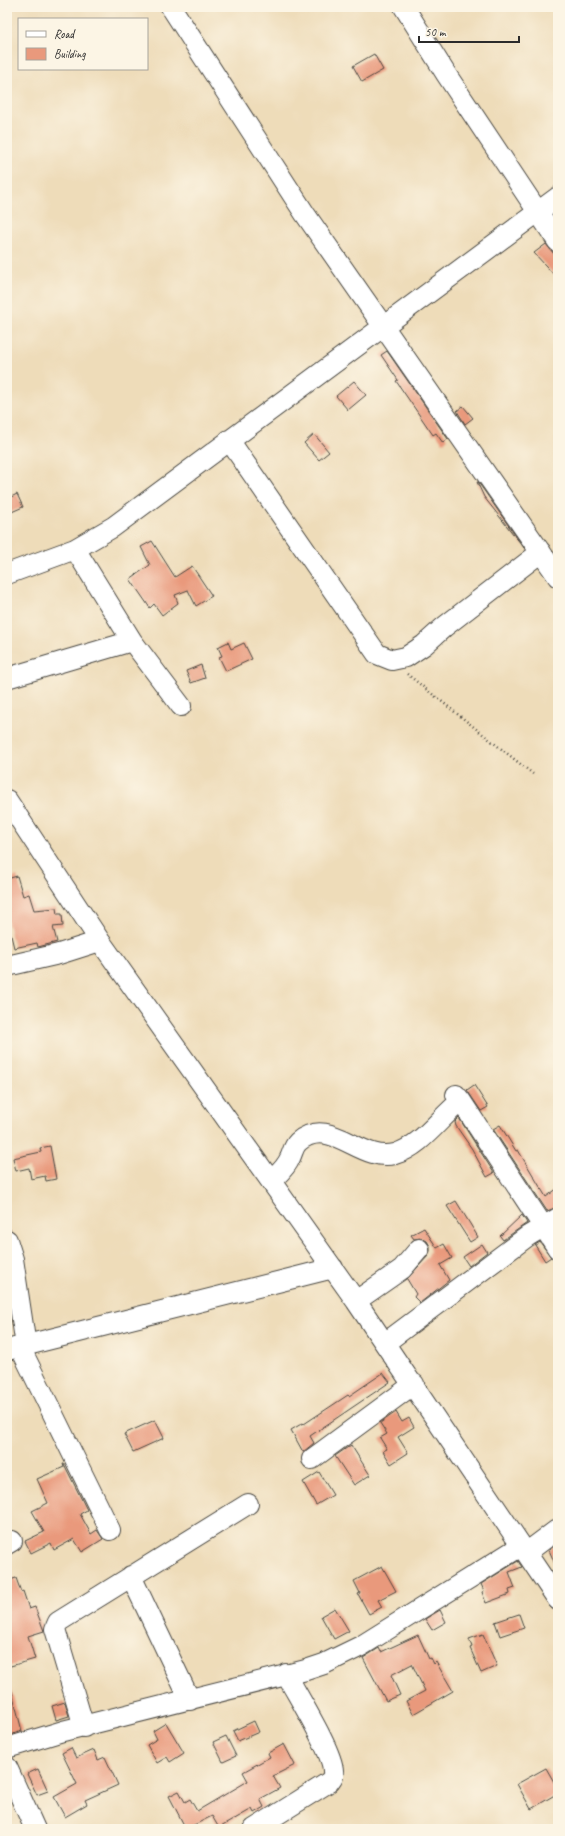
<svg xmlns="http://www.w3.org/2000/svg" width="565" height="1836" font-family="Caveat,sans-serif">
<style>
.building{fill:#e9997c}
.lines{fill:none;stroke-linecap:round;stroke-linejoin:round}
.minor-casing{stroke:#484640;stroke-width:22}
.path{stroke:#484640;stroke-width:2.5;stroke-dasharray:1 3;stroke-linecap:butt}
.minor{stroke:#fff;stroke-width:20}
</style>
<rect width="100%" height="100%" fill="#fcf5e5"/>
<filter id="ink" filterUnits="userSpaceOnUse"><feTurbulence type="fractalNoise" baseFrequency=".025" numOctaves="2"/><feDisplacementMap in="SourceGraphic" scale="8" xChannelSelector="R" yChannelSelector="G"/><feConvolveMatrix kernelMatrix="1 2 1 2 8 2 1 2 1" color-interpolation-filters="sRGB"/></filter>
<filter id="wash" filterUnits="userSpaceOnUse"><feTurbulence type="fractalNoise" baseFrequency=".012" numOctaves="4" result="noise"/><feDisplacementMap in="SourceGraphic" scale="16" xChannelSelector="R" yChannelSelector="G"/><feGaussianBlur stdDeviation="0.9" result="paint"/><feColorMatrix in="noise" values="0 0 0 0 0 0 0 0 0 0 0 0 0 0 0 0 0 1.4 0 .05"/><feComposite in="paint" operator="in"/></filter>
<g filter="url(#wash)">
<rect width="100%" height="100%" fill="#eedcb9"/>
<g id="blocks">
<path class="building" d="M374 54 383 70 362 82 353 66Z
M546 244 558 259V279L534 253Z
M387 351 448 439 443 443 436 433 433 435 396 381 398 380 381 355Z
M354 381 366 395 348 410 336 396Z
M463 406 473 418 465 424 457 411Z
M314 434 329 452 319 460 304 443Z
M477 482H478L525 549 484 497Z
M17 494 23 507 7 514V499Z
M152 541 175 577 192 566 212 596 196 606 188 590 175 595 178 603 162 615 154 604 150 608 130 579 150 565 141 547Z
M228 642 231 649 244 643 252 659 226 671 219 657 222 656 218 647Z
M201 665 205 678 191 683 186 671Z
M17 876 23 896 29 894 34 910 56 908 57 914H62L63 926 53 927 57 942 38 947 37 943 14 948 7 919V879Z
M474 1085 488 1107 481 1111 467 1090Z
M459 1118 494 1173 487 1177 472 1149 456 1126 455 1122Z
M500 1125 516 1151 518 1150 546 1197 558 1188V1207L547 1211 493 1129Z
M50 1146 56 1179 46 1181 45 1176 31 1179 29 1168 16 1171 13 1158 41 1152 40 1148Z
M456 1201 478 1237 470 1242 447 1206Z
M522 1215 527 1223 503 1240 500 1236Z
M424 1228 437 1248 444 1244 452 1258 440 1265 449 1280 420 1303 414 1297 416 1294 407 1279 428 1256 430 1251V1246L427 1241 421 1238 414 1239 411 1235Z
M540 1242 551 1257 545 1261 535 1245Z
M482 1244 487 1252 469 1266 463 1257Z
M383 1373 390 1382 310 1436 314 1443 303 1452 291 1430 303 1423 304 1424 348 1395 349 1396Z
M396 1412 402 1422 409 1418 414 1427 398 1437 408 1453 391 1464 383 1451 387 1449 380 1438 387 1434 380 1423Z
M155 1420 164 1438 133 1452 124 1434Z
M351 1445 370 1475 354 1485 335 1456Z
M63 1464H64L87 1510 80 1514 91 1534 97 1530 103 1539 82 1552 74 1539 54 1550 51 1543 31 1553 25 1541 44 1532 32 1511 48 1503 37 1479 64 1467Z
M319 1472 333 1495 316 1505 303 1482Z
M558 1543V1571L549 1550Z
M518 1561 522 1567 509 1572 515 1588 509 1590 510 1594 486 1603 482 1592 484 1591 481 1584Z
M382 1566 396 1591 378 1600 382 1607 369 1614 358 1594 360 1593 354 1581Z
M16 1578 21 1592 23 1591 29 1609 35 1607 44 1631 28 1636 35 1659 7 1667V1581Z
M335 1608 349 1631 334 1639 321 1616Z
M440 1610 446 1622 432 1630 425 1619Z
M519 1614 524 1628 500 1636 495 1622Z
M483 1634 497 1666 481 1673 470 1648 472 1647 469 1639Z
M418 1635 429 1659 431 1658 434 1664 436 1662 453 1691 413 1714 406 1701 425 1691 412 1664 391 1675 400 1695 386 1701 363 1658 379 1648 381 1652Z
M11 1688 22 1731 7 1736V1689Z
M65 1702 69 1716 56 1720 52 1706Z
M254 1721 259 1732 238 1741 233 1731Z
M166 1723 184 1753 170 1762 167 1757 157 1763 147 1745 157 1739 153 1731Z
M226 1736 236 1756 223 1762 213 1742Z
M284 1744 295 1765 273 1776 280 1788 260 1799 264 1807 254 1813 252 1809 219 1828 212 1816 186 1829 169 1796 179 1791 185 1802 190 1799 197 1811 248 1781 243 1772 270 1757 268 1753Z
M71 1748 76 1758 94 1750 98 1760 105 1757 118 1785 85 1800 87 1804 65 1817 54 1797 77 1784 62 1753Z
M546 1768 558 1789V1793L531 1809 517 1784Z
M38 1769 48 1791 37 1795 27 1774Z"/>
</g>
</g>
<g filter="url(#ink)">
<use href="#blocks" fill-opacity="0" stroke="#484640" stroke-width="1"/>
<g class="lines">
<defs>
<path id="minor" d="M171 7 305 214 558 577
M404 7 446 74 558 242
M229 440 377 654 392 660 406 657 424 645 444 627 541 552
M75 549 132 641 181 706
M7 574 75 549 113 527 558 197
M7 678 132 641
M7 800 100 941 356 1301 558 1600
M7 966 59 954 100 941
M456 1095 461 1101 558 1249
M271 1181C278 1174 286 1168 290 1158 293 1152 293 1147 298 1142 330 1114 360 1163 395 1154 422 1146 440 1117 461 1101
M7 1240 13 1259 26 1346
M356 1301 402 1269 419 1249
M385 1343 528 1236 558 1218
M20 1347 110 1530
M7 1350 333 1268
M312 1459 414 1384
M7 1544 12 1541
M526 1553 558 1529
M131 1576 190 1700
M84 1727 55 1629 58 1622 248 1504
M7 1748 63 1731 306 1670 324 1664 361 1646 521 1546
M7 1767 35 1829
M254 1829 329 1782C332 1778 334 1776 333 1771 333 1752 297 1695 286 1674"/>
</defs>
<use href="#minor" class="minor-casing"/>
<path class="path" d="M407 674 533 774"/>
<use href="#minor" class="minor"/>
</g>
</g>
<rect width="565" height="1836" fill="none" stroke="#fcf5e5" stroke-width="24"/>
<rect x="18" y="18" width="130" height="52" fill="#fcf5e5" stroke="#a8a49b"/>
<rect x="26" y="31" width="20" height="6" fill="#ffffff" stroke="#a8a49b"/>
<text x="54" y="38" font-size="12" fill="#2b2b2b">Road</text>
<rect x="26" y="48" width="20" height="12" fill="#e9997c" stroke="#a8a49b"/>
<text x="54" y="58" font-size="12" fill="#2b2b2b">Building</text>
<path d="M419 36v6h100v-6" fill="none" stroke="#2b2b2b" stroke-width="2"/>
<text x="425" y="36" font-size="12" fill="#2b2b2b" stroke="#fcf5e5" stroke-width="3" paint-order="stroke">50 m</text>
</svg>
